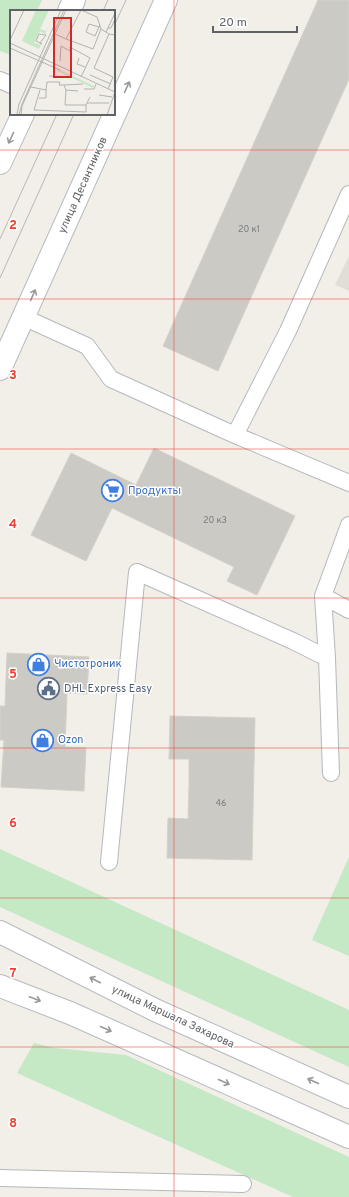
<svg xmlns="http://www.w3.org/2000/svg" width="349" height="1197" font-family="Overpass,sans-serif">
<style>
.education{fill:#e1ded6}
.green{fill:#c5e8c5}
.building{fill:#cccac5;stroke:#d6d1c6}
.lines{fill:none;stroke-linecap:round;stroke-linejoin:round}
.lane-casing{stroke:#b5b8bc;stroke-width:18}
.secondary-casing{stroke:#b6babf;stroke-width:24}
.lane{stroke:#fff;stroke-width:16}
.secondary{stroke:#fff;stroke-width:22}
.tram{stroke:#b6b7b8;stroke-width:1}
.oneway{stroke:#979a9d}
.grid{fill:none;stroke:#ea4335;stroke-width:1;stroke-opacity:0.55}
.labels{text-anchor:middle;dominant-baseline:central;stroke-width:3;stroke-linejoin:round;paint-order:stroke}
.number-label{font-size:9px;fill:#7a7d7f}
.street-label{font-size:11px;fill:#5f6368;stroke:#fff}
.shop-label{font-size:11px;fill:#366cbe;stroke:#fff;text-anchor:start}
.service-label{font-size:11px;fill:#4e5e75;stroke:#fff;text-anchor:start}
.inset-road{fill:none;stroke:#b3b3b1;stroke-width:1}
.view{fill:#d62828;fill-opacity:0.15;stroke:#d62828;stroke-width:2}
.inset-edge{fill:none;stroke:#5f6368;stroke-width:2}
.grid-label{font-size:13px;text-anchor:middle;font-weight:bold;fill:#ea4335;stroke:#fff;stroke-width:3;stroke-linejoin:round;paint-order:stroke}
</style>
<rect width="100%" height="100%" fill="#f1efe8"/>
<path class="education" d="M349 256V291L335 285Z"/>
<path class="green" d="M0 0H42L37 11H11V55L0 51Z
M0 849 349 1010V1067L0 907Z
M349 857V956L312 940Z
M34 1043 55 1048 126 1055 349 1157V1197H293L17 1073Z"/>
<path class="building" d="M318 0H349V79L218 371 163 346Z
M154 448 295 516 257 595 227 581 234 567 112 508 86 561 31 535 71 453 136 485Z
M7 653 89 657 87 694 67 693 65 747 86 748 84 791 1 787 4 740H0V706H5Z
M170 716 255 718 252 860 167 858 168 818 188 819 189 787V759H169Z"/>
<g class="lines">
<defs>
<path id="lane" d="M0 80 11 85
M23 317 87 346 111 379 235 435 288 331 349 194
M235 435 349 483
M323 596 349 525
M331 773 327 658 323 596 349 610
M109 862 137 572 293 641 327 658
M0 1178 243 1184"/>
<path id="secondary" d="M69 11 74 0
M0 163 23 114
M0 369 166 0
M0 932 155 1010 349 1097
M0 986 70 1013 349 1137"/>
</defs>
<use href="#lane" class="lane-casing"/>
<use href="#secondary" class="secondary-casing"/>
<use href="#lane" class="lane"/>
<use href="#secondary" class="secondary"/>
<path class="tram" d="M103 11 108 0
M114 26 126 0
M0 239 57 114
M0 278 74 114"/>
</g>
<defs><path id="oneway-shaft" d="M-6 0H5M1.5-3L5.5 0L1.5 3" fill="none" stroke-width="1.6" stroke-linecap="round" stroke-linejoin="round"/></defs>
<g class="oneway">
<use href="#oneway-shaft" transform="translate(127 87) rotate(-66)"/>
<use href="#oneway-shaft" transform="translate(11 138) rotate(115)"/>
<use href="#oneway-shaft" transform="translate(33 295) rotate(-66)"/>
<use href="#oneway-shaft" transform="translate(95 980) rotate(-153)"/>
<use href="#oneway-shaft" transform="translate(35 999) rotate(21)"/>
<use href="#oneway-shaft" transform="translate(106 1029) rotate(24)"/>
<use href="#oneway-shaft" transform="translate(313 1081) rotate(-156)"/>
<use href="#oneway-shaft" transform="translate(224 1082) rotate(24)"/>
</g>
<path class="grid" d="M174 0V1197M0 150H349M0 299H349M0 449H349M0 598H349M0 748H349M0 898H349M0 1047H349"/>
<defs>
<symbol id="supermarket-ring" viewBox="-11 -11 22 22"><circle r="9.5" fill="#fff" stroke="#3f7fe0" stroke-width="1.5"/><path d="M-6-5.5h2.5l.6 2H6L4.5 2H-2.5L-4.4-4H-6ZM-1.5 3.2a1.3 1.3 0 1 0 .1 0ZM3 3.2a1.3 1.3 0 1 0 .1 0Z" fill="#3f7fe0"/></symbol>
<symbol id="shop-ring" viewBox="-11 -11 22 22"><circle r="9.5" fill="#fff" stroke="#3f7fe0" stroke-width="1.5"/><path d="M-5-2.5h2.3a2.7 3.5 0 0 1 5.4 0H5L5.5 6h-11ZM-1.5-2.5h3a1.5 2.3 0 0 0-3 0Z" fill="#3f7fe0"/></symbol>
<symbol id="civic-ring" viewBox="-11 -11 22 22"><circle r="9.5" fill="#fff" stroke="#5c6f8a" stroke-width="1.5"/><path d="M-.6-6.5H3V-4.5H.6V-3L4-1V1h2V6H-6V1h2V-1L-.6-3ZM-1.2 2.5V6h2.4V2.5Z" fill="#5c6f8a"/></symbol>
</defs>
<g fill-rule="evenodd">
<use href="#supermarket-ring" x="100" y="478" width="25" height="25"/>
<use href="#shop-ring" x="26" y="652" width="25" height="25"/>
<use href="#civic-ring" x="36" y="676" width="25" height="25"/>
<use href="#shop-ring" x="30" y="728" width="25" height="25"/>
</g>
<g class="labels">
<g class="number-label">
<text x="249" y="229">20 к1</text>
<text x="215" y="520">20 к3</text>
<text x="221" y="803">46</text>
</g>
<g class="street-label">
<text transform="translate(83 185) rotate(-66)">улица Десантников</text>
<text transform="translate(173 1017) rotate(25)">улица Маршала Захарова</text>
</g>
<g class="shop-label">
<text x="128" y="491">Продукты</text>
<text x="54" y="664">Чистотроник</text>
<text x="58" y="740">Ozon</text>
</g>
<g class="service-label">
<text x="64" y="689">DHL Express Easy</text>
</g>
</g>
<g transform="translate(10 10)">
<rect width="105" height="105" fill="#f1efe8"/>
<path d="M26 0H39L30 19 36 21 41 11 35 24 30 21 24 33 31 35 29 39 12 31ZM46 60H50L84 76 83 78Z" fill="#c5e8c5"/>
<path class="inset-road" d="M89 17 85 26 76 22 79 14 89 17 90 15M98 18H101L105 9M96 22 105 3M45 24 56 29 71 0 87 7 91 19 99 24M56 29 83 39 91 19M0 30 14 0M0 33 105 82M32 34 26 31 29 24 36 25M32 34 30 33 36 25M0 38 50 60M61 46 60 37 80 48 71 67M69 48 67 54 75 57M50 51 51 36 60 41M80 65 101 74M39 66 56 67M54 75 73 74M21 77 36 80 37 72H50L49 75H54L56 80 55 95H76L80 87M74 79H84L86 74M98 79 103 67 84 58 99 24 105 25M30 80 24 100 76 102V95M56 80 68 81M89 85 102 87M29 88H36V80M77 93H99M7 105 9 94 51 0M9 105 12 94 54 0M11 105 12 96 56 0M97 105 105 82"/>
<path class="view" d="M44 8H61V67H44Z"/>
<rect width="105" height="105" class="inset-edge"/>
</g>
<g class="grid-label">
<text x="13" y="229">2</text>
<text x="13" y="379">3</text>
<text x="13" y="528">4</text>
<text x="13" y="678">5</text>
<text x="13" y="827">6</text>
<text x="13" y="977">7</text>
<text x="13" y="1127">8</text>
</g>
<path d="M213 26v6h84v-6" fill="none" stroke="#5f6368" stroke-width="2"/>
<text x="219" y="26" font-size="12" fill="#5f6368" stroke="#ffffff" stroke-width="3" paint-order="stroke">20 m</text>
</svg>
